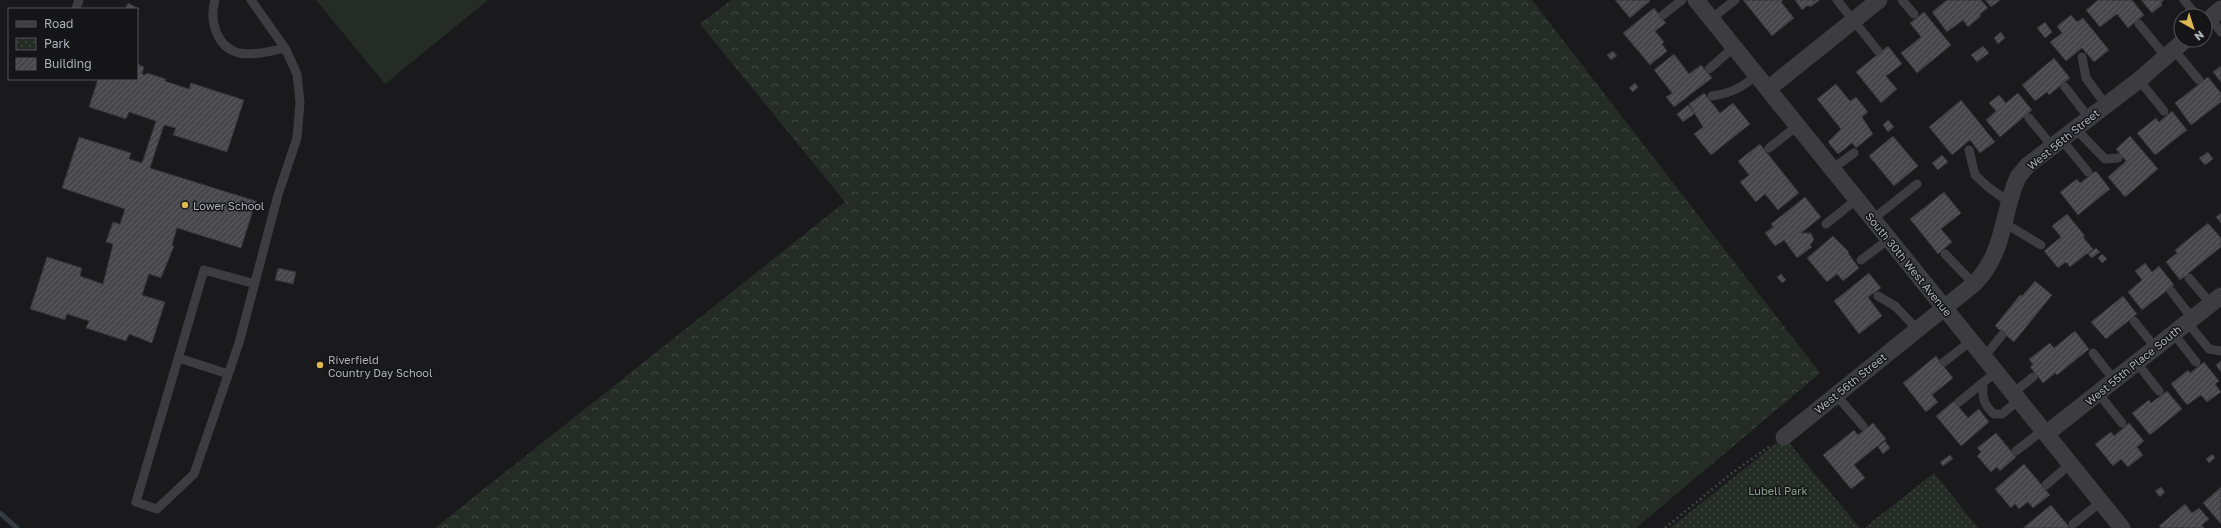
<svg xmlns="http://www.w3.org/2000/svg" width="2221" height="528" font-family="'Golos Text',sans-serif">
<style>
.forest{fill:url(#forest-crowns)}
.park{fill:url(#park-dots)}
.garden{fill:#252c26}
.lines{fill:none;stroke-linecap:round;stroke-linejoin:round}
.stream{stroke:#333a41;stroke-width:5}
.building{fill:url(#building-hatch);stroke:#353438}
.path{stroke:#424347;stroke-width:2.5;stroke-dasharray:2 3;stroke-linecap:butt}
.lane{stroke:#3c3c41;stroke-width:9}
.street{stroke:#3c3c41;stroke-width:17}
.poi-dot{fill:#deb751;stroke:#151517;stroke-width:1.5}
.labels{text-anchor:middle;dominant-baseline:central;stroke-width:3;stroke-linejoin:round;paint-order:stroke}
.street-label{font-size:11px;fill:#aeb1ba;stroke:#151517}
.poi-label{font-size:11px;fill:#aeb1ba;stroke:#151517;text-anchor:start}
.park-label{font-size:11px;fill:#88a28b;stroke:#151517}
</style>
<defs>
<pattern id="forest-crowns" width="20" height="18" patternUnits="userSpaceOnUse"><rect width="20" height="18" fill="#252c26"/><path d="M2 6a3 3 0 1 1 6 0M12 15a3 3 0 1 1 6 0" fill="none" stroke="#424843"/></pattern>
<pattern id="park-dots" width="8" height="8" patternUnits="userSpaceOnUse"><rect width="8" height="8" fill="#252c26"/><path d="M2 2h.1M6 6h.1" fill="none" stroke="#424843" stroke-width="1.8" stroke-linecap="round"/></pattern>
<pattern id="building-hatch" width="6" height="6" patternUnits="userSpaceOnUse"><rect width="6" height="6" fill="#47474c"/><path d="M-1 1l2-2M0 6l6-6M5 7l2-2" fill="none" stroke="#5f5f64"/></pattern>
</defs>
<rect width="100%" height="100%" fill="#1a1a1c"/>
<path class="forest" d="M731 0H1532L1820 373 1636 528H435L845 202 700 24Z"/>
<path class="park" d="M1784 437 1860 528H1670Z
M1934 473 1978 528H1864Z"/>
<path class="garden" d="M316 0H488L385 84Z"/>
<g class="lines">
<path class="stream" d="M0 513 17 528"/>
</g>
<path class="building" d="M1615 0H1649L1650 1 1630 18Z
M1743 0H1783L1781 2 1794 18 1772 36Z
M1795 0H1820L1810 7 1808 5 1802 10Z
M1947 0H1981L1988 8 1980 14 1981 16 1968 27 1963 20 1947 32 1932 12Z
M1985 0H2000L1991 7Z
M2098 0H2132L2144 15 2128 28 2117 14 2100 27 2086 10Z
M2141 0H2164L2161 3 2162 5 2152 13Z
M128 3 139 9 137 12V9H125Z
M1654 8 1666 23 1655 31 1664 42 1662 44 1667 51 1650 65 1623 33Z
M1924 12 1951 45 1917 73 1901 53 1921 37 1910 23Z
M2071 15 2077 22 2083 18 2109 50 2094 62 2082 48 2066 61 2050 42 2062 33 2057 26Z
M2045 22 2052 32 2045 38 2037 28Z
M2001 32 2005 38 1998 44 1994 38Z
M1888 46 1902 64 1886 76 1897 89 1881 103 1856 72Z
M1983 46 1989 53 1977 62 1971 55Z
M1613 51 1617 56 1611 60 1607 55Z
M1674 54 1689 74 1701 65 1712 78 1674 107 1666 97 1672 93 1654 70Z
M2054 58 2070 78 2049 95 2047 92 2035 101 2022 85Z
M137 64 144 67 142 74 146 75 147 73 166 79 165 81 189 89 191 83 244 100 227 152 173 135 176 128 164 125 150 168 256 201 241 248 177 228 172 245 174 246 161 278 149 274 142 295 165 302 152 343 129 334 126 341 86 328 89 321 67 314 65 320 30 309 47 257 82 268 80 276 103 284 113 244 106 242 113 222 120 224 125 209 62 188 79 137 131 153 129 159 142 163 156 121 129 112 126 119 89 107 98 79H137Z
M2221 66V82L2213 72Z
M2208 77 2221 93V102L2191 125 2175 103Z
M1635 83 1638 87 1633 92 1629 88Z
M1836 84 1850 101 1856 97 1868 112 1862 117 1873 134 1856 148 1852 143 1838 154 1828 142 1841 129 1817 99Z
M1704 93 1720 113 1733 103 1750 124 1711 155 1694 134 1703 127 1689 104Z
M2018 93 2032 110 2000 137 1986 120 1996 111 1989 103 1999 95 2006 103Z
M1961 100 1995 142 1980 153 1970 140 1952 155 1929 127Z
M1688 105 1695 113 1683 122 1677 114Z
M2172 111 2187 130 2155 155 2137 133 2156 118 2159 122Z
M1888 120 1894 127 1888 132 1883 125Z
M1893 136 1918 166 1894 186 1869 156Z
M2130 136 2158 169 2125 197 2108 177 2126 161 2116 149Z
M1760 144 1799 193 1778 210 1765 194 1756 202 1740 182 1749 175 1738 161Z
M2208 152 2213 159 2205 165 2199 158Z
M1942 155 1948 162 1938 170 1932 163Z
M2096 171 2110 189 2078 215 2060 192 2077 179 2080 183Z
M1944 192 1961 213 1941 229 1952 242 1938 254 1910 219Z
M1805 197 1821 217 1801 233H1811L1814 240 1810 245 1812 247 1797 258 1784 240 1775 246 1765 233 1773 227 1771 224Z
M2221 213V223L2216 217Z
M2067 214 2085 236 2083 237 2093 249 2070 267 2066 262 2058 268 2044 251 2061 237 2052 226Z
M2208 223 2221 238V247L2180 280 2166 262 2177 253 2175 250Z
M1833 236 1849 252 1848 253 1859 268 1843 281 1837 274 1827 282 1807 258Z
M2096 248 2100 252 2092 258 2088 254Z
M2102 254 2107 259 2102 263 2098 258Z
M2145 263 2152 272 2159 266 2174 285 2142 310 2128 292 2142 280 2135 271Z
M278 268 296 272 293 284 275 280Z
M1869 273 1881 288 1868 297 1882 316 1859 334 1834 301Z
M1781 274 1786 280 1782 283 1777 277Z
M2035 281 2052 295 2014 342 1995 326 2020 295 2022 296Z
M2123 296 2137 314 2106 339 2091 322Z
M2075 331 2089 349 2057 375 2055 373 2043 383 2030 367 2033 365 2029 359 2050 343 2054 348Z
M1936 356 1953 378 1932 395 1938 402 1926 412 1903 383Z
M2221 361V372L2216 365Z
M2204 362 2219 381 2215 384 2221 392 2207 402 2201 395 2187 405 2171 384 2188 370 2190 373Z
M2167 391 2182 409 2150 435 2132 413 2149 400 2151 403Z
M1954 401 1968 418 1979 409 1989 422 1961 446 1936 416Z
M1873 423 1886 439 1854 465 1865 478 1851 489 1823 455 1854 430 1858 435Z
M2129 423 2144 441 2137 447 2143 455 2128 467 2121 459 2113 466 2095 444 2111 432 2114 436Z
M1996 433 2016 457 2000 471 1997 467 1991 472 1977 456 1981 452 1977 448Z
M1885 441 1890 448 1883 454 1878 447Z
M2212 454 2215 458 2209 463 2206 459Z
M1950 455 1953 459 1943 466 1940 462Z
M2024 464 2050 495 2033 508 2028 502 2019 509 2015 504 2011 508 1995 489Z
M2161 487 2165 492 2160 497 2155 491Z
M2221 487V524L2203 503Z
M2185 504 2192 513 2199 508 2209 519 2202 525 2204 528H2161L2159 526Z
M2051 505 2070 528H2023Z"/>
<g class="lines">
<path class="path" d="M1665 528 1732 473 1770 446"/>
<path class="lane" d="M215 0C209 20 216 47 239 53 252 56 272 51 285 48
M251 0 285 48 297 74 300 102 297 138 278 195 239 343 194 474 157 509 136 502 204 270 255 284
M1837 0 1878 51
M1902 0 1914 14
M2184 0 2197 16
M76 9 79 0
M1663 15 1682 0
M2210 18 2221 32
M1711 19 1735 0
M2139 24 2166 57
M2174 50 2199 80
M2082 57 2086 78 2106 105
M1709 69 1734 47
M2139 80 2164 111
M2065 87 2089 118
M1712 96C1731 93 1742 88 1756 75
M2029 118 2052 146
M2075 128 2105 159 2118 158
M2061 139 2088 172
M1769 148 1797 126
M1969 150 1975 175 1988 187 2009 202
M1832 169 1854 153
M1873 219 1917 184
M2004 223 2041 245
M1826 224 1857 199
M1945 254 1974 284
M1861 260 1889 239
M2189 278 2211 304
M2171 291 2192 318
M1878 296 1895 306 1917 329
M2134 321 2155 347
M2187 322 2209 349 2221 351
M2173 333 2196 362
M2093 353 2114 380
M1984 357 2002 335
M179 358 228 374
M1944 362 1971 341
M2136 362 2159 391
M1983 383C1982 397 1983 404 1994 414H2002L2019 400
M2013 393 2033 377
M2098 393 2122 423
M1836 395 1863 426
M1959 402 1996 372
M2016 451 2043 430
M2046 485 2070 464
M2073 524 2101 502"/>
<path class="street" d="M1696 0 2122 528
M2205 23 2221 9
M1768 89 1879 0
M2046 434 2221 296
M1784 437 1974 284C2003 254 2001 224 2014 187L2018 177 2028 165 2139 80 2185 40"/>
</g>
<g class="poi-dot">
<circle cx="185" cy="205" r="4"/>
<circle cx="320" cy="365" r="4"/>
</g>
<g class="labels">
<g class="street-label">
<text transform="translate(2063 139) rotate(-39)">West 56th Street</text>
<text transform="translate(1909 264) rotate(51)">South 30th West Avenue</text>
<text transform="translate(2133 365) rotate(-39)">West 55th Place South</text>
<text transform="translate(1850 383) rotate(-39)">West 56th Street</text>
</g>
<g class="poi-label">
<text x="193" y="205">Lower School</text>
<text x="328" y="359">Riverfield<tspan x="328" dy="13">Country Day School</tspan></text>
</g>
<g class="park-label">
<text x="1778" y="490">Lubell Park</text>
</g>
</g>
<rect x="8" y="8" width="130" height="72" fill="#151517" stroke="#525358"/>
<rect x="16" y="21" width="20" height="6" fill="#3c3c41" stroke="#525358"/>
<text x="44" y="28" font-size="12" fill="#aeb1ba">Road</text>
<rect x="16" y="38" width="20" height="12" fill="url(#park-dots)" stroke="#525358"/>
<text x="44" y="48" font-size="12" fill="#aeb1ba">Park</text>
<rect x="16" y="58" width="20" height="12" fill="url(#building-hatch)" stroke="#525358"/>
<text x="44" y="68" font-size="12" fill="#aeb1ba">Building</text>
<g transform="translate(2193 28) rotate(141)"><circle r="19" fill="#151517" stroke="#525358"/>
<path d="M0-3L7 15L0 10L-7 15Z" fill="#deb751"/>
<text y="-6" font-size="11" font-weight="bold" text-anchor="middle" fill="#aeb1ba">N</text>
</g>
</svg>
